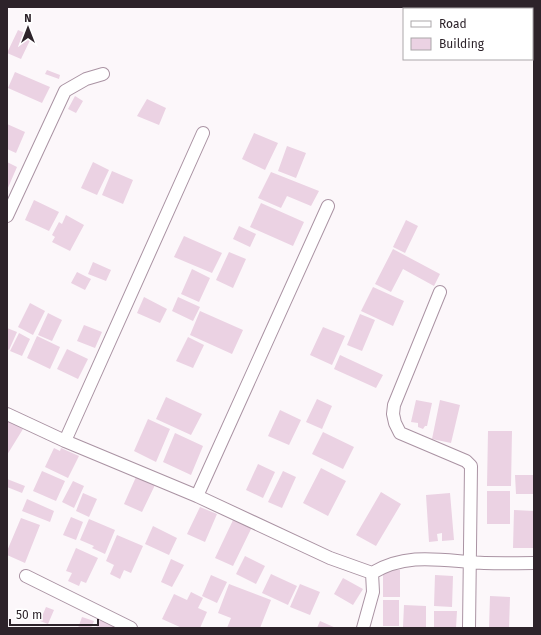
<svg xmlns="http://www.w3.org/2000/svg" width="541" height="635" font-family="'Fira Sans',sans-serif">
<style>
.green{fill:#dcf3a6}
.building{fill:#ebd2e3}
.lines{fill:none;stroke-linecap:round;stroke-linejoin:round}
.minor-casing{stroke:#aa93a3;stroke-width:14}
.minor{stroke:#fff;stroke-width:12}
</style>
<rect width="100%" height="100%" fill="#fcf7fa"/>
<path class="green" d="M487 7H534V59L532 57V9H489Z"/>
<path class="building" d="M18 30 32 36 21 59 7 53Z
M47 70 60 75 59 79 45 74Z
M15 72 50 87 42 103 8 88Z
M75 96 83 101 76 113 68 109Z
M147 99 166 108 159 125 137 116Z
M7 124 25 132 16 153 7 149Z
M254 133 278 143 265 170 242 159Z
M287 146 306 153 296 178 278 171Z
M7 162 17 167 7 190Z
M93 162 109 170 97 195 81 188Z
M112 171 133 180 123 204 102 195Z
M271 172 319 191 311 206 287 196 281 208 258 198Z
M34 200 59 212 49 231 25 220Z
M261 203 304 222 293 246 250 227Z
M66 215 84 225 70 251 52 242 55 237 52 235 59 222 62 224Z
M406 220 418 226 405 253 393 247Z
M239 226 256 234 250 247 233 239Z
M184 236 222 253 212 273 174 257Z
M393 249 440 274 434 286 403 269 391 292 375 284Z
M229 252 246 259 233 288 216 280Z
M93 262 111 270 106 281 88 274Z
M192 269 210 278 199 302 181 294Z
M77 272 91 279 85 290 71 283Z
M373 287 404 301 393 326 361 311Z
M144 297 167 309 160 323 137 313Z
M178 297 200 307 193 321 172 311Z
M30 303 45 311 33 335 18 327Z
M200 311 243 330 232 354 190 335Z
M48 313 62 320 52 341 38 335Z
M360 314 375 320 362 351 347 345Z
M84 325 102 332 95 348 77 341Z
M323 327 345 336 332 365 310 355Z
M7 328 17 332 9 350 7 349Z
M19 333 30 339 22 356 10 351Z
M37 336 60 347 50 369 27 358Z
M188 337 204 345 193 368 176 361Z
M67 349 88 359 78 379 57 369Z
M340 355 383 375 376 388 334 369Z
M166 397 202 414 191 435 156 419Z
M317 399 332 406 322 429 306 422Z
M416 400 432 403 427 426H425L423 429 418 427V423L411 422Z
M440 400 460 405 451 443 432 439Z
M280 410 301 420 289 445 268 436Z
M148 419 170 429 156 462 134 451Z
M7 420 23 429 7 455Z
M488 431H512L511 486H487Z
M323 432 354 447 343 469 312 454Z
M175 433 203 446 191 475 163 462Z
M54 448 60 451 61 448 79 456 68 478 45 467Z
M258 464 275 472 263 498 246 490Z
M321 468 346 481 328 516 303 503Z
M42 471 65 481 56 501 33 491Z
M283 471 296 477 282 508 268 502Z
M515 475H534V494H516Z
M136 477 155 485 142 512 124 504Z
M7 479 25 486 22 493 7 487Z
M73 481 84 486 74 508 62 502Z
M487 491H510V524H487Z
M381 492 401 504 376 546 356 535Z
M83 493 97 499 89 517 76 511Z
M450 493 454 540 442 541V533L437 534 438 541 429 542 426 495Z
M27 499 54 511 50 522 22 511Z
M200 507 217 514 205 542 187 534Z
M514 510 534 511V548H513Z
M71 517 83 522 76 540 63 535Z
M21 518 40 525 25 563 7 555V551Z
M234 518 252 527 233 566 215 558Z
M89 519 115 530 105 554 92 548 94 546 80 540Z
M153 526 177 538 169 555 145 544Z
M117 535 143 546 131 573 124 570 120 579 110 574 114 565 106 561Z
M76 548 98 558 86 583 81 581 79 586 68 581 72 573 66 571Z
M245 556 265 566 256 584 236 574Z
M171 559 184 565 172 587 161 582Z
M383 570H400V597H383Z
M271 574 297 586 288 605 262 593Z
M211 575 227 582 217 603 202 596Z
M435 575 453 576 452 607 434 606Z
M343 578 363 589 353 605 334 594Z
M229 584 271 600 260 628H227L231 618 218 613Z
M300 584 320 592 310 615 290 607Z
M191 592 203 598 198 608 207 612 200 628H182L162 619 174 594 187 600Z
M490 596 510 597 509 628H489Z
M383 600H399V626H383Z
M404 605 426 606V627H403Z
M46 607 54 610 48 624 40 621Z
M434 611H457L456 628H434Z
M82 617 94 621 91 628H78Z
M100 620 114 626V628H96Z
M320 621 336 628H317Z"/>
<g class="lines">
<defs>
<path id="minor" d="M7 216 65 91 86 79 103 74
M440 292 394 405 393 414 395 423 400 433 466 461 471 466 469 628
M7 414 65 441 197 496 330 558 372 573C404 554 434 559 469 562 490 564 512 563 534 563
M65 441 203 133
M197 496 328 206
M26 576 131 628
M363 628 373 592 372 573"/>
</defs>
<use href="#minor" class="minor-casing"/>
<use href="#minor" class="minor"/>
</g>
<rect width="541" height="635" fill="none" stroke="#2d232a" stroke-width="16"/>
<rect x="403" y="8" width="130" height="52" fill="#ffffff" stroke="#aba7aa"/>
<rect x="411" y="21" width="20" height="6" fill="#ffffff" stroke="#aba7aa"/>
<text x="439" y="28" font-size="12" fill="#2d232a">Road</text>
<rect x="411" y="38" width="20" height="12" fill="#ebd2e3" stroke="#aba7aa"/>
<text x="439" y="48" font-size="12" fill="#2d232a">Building</text>
<g transform="translate(28 28)" stroke="#ffffff" stroke-width="3" paint-order="stroke">
<path d="M0-3L7 15L0 10L-7 15Z" fill="#2d232a"/>
<text y="-6" font-size="11" font-weight="bold" text-anchor="middle" fill="#2d232a">N</text>
</g>
<path d="M10 619v6h88v-6" fill="none" stroke="#2d232a" stroke-width="2"/>
<text x="16" y="619" font-size="12" fill="#2d232a" stroke="#ffffff" stroke-width="3" paint-order="stroke">50 m</text>
</svg>
